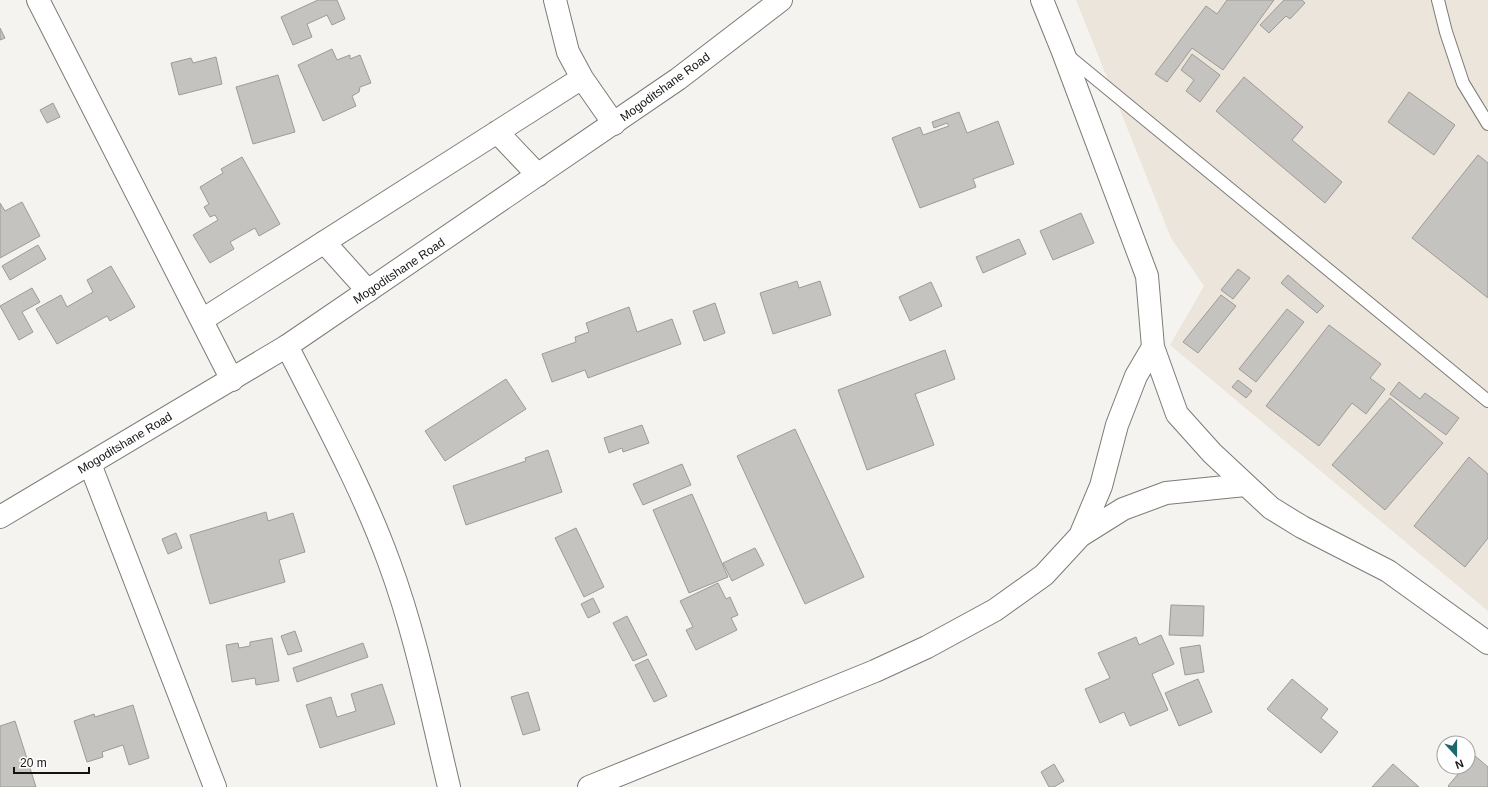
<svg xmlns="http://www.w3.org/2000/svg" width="1488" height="787" font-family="Arial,sans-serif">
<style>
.built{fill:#ece5db}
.building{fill:#c5c3bf;stroke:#9d9b97}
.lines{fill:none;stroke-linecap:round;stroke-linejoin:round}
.lane-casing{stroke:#7d7b77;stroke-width:14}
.street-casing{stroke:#7d7b77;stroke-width:24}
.secondary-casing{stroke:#7d7b77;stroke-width:24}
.lane{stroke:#fff;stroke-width:12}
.street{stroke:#fff;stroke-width:22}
.secondary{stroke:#fff;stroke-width:22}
.labels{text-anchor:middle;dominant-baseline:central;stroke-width:3;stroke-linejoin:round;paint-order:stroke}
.street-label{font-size:12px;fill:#141311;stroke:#fff}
</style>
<rect width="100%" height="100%" fill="#f5f3ef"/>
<path class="built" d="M1076 0H1488V611L1170 345 1204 286 1171 238Z"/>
<path class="building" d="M318 0H337L345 19 332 25 327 15 307 24 312 37 293 45 281 17Z
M1227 0H1274L1223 70 1192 48 1167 82 1155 74 1206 6 1217 14Z
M1284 0H1302L1305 3 1290 19 1286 16 1269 33 1260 25Z
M0 28 5 38 0 40Z
M332 49 337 60 350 55V59L360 55 371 83 360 87 359 92 352 96 356 106 323 121 298 65Z
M1192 54 1220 75 1200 102 1186 91 1194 80 1181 70Z
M216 57 222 84 179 95 171 63 191 58 193 63Z
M278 75 295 132 253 144 236 87Z
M1244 77 1303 127 1292 140 1342 182 1325 203 1216 111Z
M1409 92 1455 125 1434 155 1388 122Z
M53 103 60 117 47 123 40 110Z
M959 112 967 133 998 121 1014 164 973 179 976 187 920 208 892 138 920 127 923 135 949 126 947 123 934 128 932 122Z
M1478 155 1488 163V298L1412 238Z
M242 157 280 224 259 236 255 228 230 242 234 249 210 263 193 235 218 220 215 215 210 217 204 207 209 204 200 187 223 173 221 169Z
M22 202 40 236 0 258V203L5 211Z
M1081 213 1094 243 1053 260 1040 231Z
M1019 239 1026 254 983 273 976 257Z
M38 245 46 259 10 280 2 266Z
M111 266 135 307 110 321 107 316 57 344 36 309 61 295 67 307 93 292 87 280Z
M1238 269 1250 278 1233 299 1221 290Z
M1288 275 1324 306 1317 313 1281 283Z
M797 281 799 288 820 281 831 315 773 334 760 293Z
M931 282 942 306 910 321 899 297Z
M32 288 40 302 22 312 33 332 19 340 0 306Z
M1221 295 1236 306 1198 353 1183 342Z
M715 303 725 333 704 341 693 311Z
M629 307 637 332 672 319 681 344 588 378 585 370 552 382 542 354 576 342 575 337 589 332 586 323Z
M1287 309 1304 322 1256 382 1239 369Z
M1329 325 1381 364 1370 378 1385 389 1366 414 1352 403 1319 446 1266 406Z
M945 350 955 379 915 394 934 445 867 470 838 390Z
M506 379 526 409 445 461 425 431Z
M1238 380 1252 391 1246 398 1232 387Z
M1399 382 1420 399 1425 393 1459 418 1446 435 1390 394Z
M1390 398 1443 443 1385 510 1332 465Z
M642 425 649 443 623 452 622 448 609 453 604 438Z
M795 429 864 577 805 604 737 456Z
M548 450 562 492 466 525 453 486 526 461 525 458Z
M1469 457 1488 474V538L1465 567 1414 526Z
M682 464 691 485 643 505 633 484Z
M692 494 728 577 689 593 653 510Z
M266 512 268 521 293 513 305 552 279 560 285 582 210 604 190 535Z
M576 528 604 587 584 597 555 538Z
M176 533 182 548 168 554 162 539Z
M755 548 764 565 732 581 723 563Z
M718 583 726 599 730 597 738 615 731 618 737 630 696 650 686 630 693 627 680 601Z
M593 598 600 612 588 618 581 604Z
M1171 605 1204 606 1203 636 1169 635Z
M627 616 647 655 633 661 613 623Z
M295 631 302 651 288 655 281 636Z
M1161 635 1174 664 1152 674 1168 710 1130 726 1124 712 1100 723 1085 689 1110 678 1098 653 1136 637 1139 645Z
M272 638 279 681 256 685 255 678 232 682 226 645 238 643 239 648 250 646V642Z
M363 643 368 657 297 682 293 668Z
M1200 645 1204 672 1185 675 1180 648Z
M648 659 667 696 654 702 635 665Z
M1198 679 1212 712 1179 726 1165 693Z
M1292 679 1328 709 1321 718 1338 732 1321 753 1267 709Z
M382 684 395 724 320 748 306 705 331 697 337 717 356 711 351 694Z
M528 692 540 730 523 735 511 697Z
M133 705 149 758 129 765 123 745 102 752 103 757 87 762 74 721 94 714 95 717Z
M15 721 36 787H0V726Z
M1474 755 1488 767V787H1449L1448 786 1464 767H1468V762Z
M1054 764 1064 781 1054 787H1049L1041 772Z
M1393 764 1419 787H1372Z"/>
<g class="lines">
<defs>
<path id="lane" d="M1438 0 1446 32 1463 83 1488 124
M1067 55 1488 401"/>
<path id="street" d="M38 0 232 380
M555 0 568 52 582 78 614 124
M497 132 538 175
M324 242 368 291
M202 320 582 78
M287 346C323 417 362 488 389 562 416 635 431 712 449 787
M1153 347 1177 414 1212 453 1271 508 1302 527 1388 571 1488 643
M90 464 215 787
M1080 536 1123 509 1166 493 1245 485
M589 787 875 671 927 647 995 610 1044 575 1080 536 1101 486 1117 425 1136 376 1153 347 1147 276 1063 52 1042 0"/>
<path id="secondary" d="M0 517 287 346 678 79 781 0"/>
</defs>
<use href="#lane" class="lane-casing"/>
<use href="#street" class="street-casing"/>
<use href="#secondary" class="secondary-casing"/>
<use href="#lane" class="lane"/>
<use href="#street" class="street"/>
<use href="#secondary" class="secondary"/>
</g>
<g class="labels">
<g class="street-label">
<text transform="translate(665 87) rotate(-36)">Mogoditshane Road</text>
<text transform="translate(399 271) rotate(-34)">Mogoditshane Road</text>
<text transform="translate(125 443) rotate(-31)">Mogoditshane Road</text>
</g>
</g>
<g transform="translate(1456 755) rotate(159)"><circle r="19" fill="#ffffff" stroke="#a1a1a0"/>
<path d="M0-3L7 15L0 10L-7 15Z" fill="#1c696d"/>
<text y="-6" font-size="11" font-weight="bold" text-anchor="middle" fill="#141311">N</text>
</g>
<path d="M14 767v6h75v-6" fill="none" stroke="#141311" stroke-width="2"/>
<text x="20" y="767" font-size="12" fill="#141311" stroke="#ffffff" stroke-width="3" paint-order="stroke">20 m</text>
</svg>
